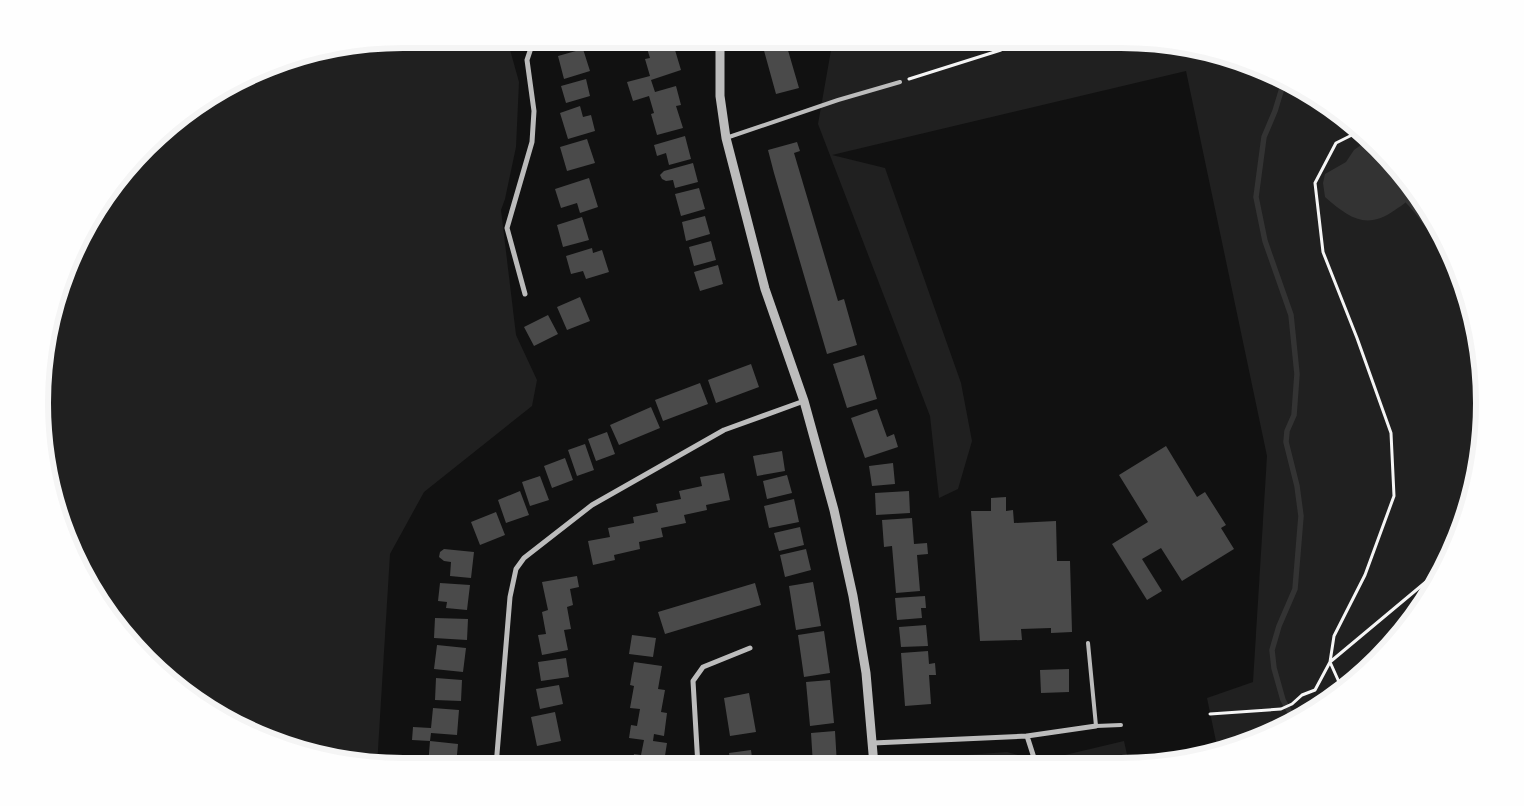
<svg xmlns="http://www.w3.org/2000/svg" width="1524" height="806" font-family="'Golos Text',sans-serif">
<style>
.green{fill:#202020}
.water{fill:#333}
.lines{fill:none;stroke-linecap:round;stroke-linejoin:round}
.stream{stroke:#333;stroke-width:5.5}
.building{fill:#4a4a4a}
.path{stroke:#f5f5f5;stroke-width:3}
.service{stroke:#bcbcbc;stroke-width:4}
.minor{stroke:#bcbcbc;stroke-width:5}
.tertiary{stroke:#bcbcbc;stroke-width:9}
.rim{fill:none;stroke:#f5f5f5;stroke-width:6}
</style>
<rect width="100%" height="100%" fill="#111"/>
<path class="green" d="M403 39H507L519 82 516 147 505 199 501 210 516 335 537 380 532 406 424 492 390 554 377 766 308 755 242 730 145 660 100 605 67 543 40 427 51 309 100 201 181 114 286 58Z
M833 39 1145 40 1215 51 1282 76 1343 114 1395 163 1437 221 1466 286 1482 356 1484 427 1473 498 1448 564 1395 643 1343 692 1260 740 1218 751 1207 698 1253 682 1267 456 1186 71 832 155 885 168 961 383 972 441 958 489 939 498 930 416 818 124Z
M1124 741 1129 764H1049L1048 759Z
M1007 752 1018 755 1022 765H966V755Z"/>
<path class="water" d="M1374 143 1395 163 1416 192C1409 200 1403 205 1395 210 1366 231 1348 217 1325 197L1323 183 1325 174 1346 162 1354 150 1361 145Z"/>
<g class="lines">
<path class="stream" d="M1282 88 1275 111 1264 137 1256 197 1265 241 1291 315 1297 374 1294 415 1287 431 1286 442 1297 486 1301 516 1295 589 1279 626 1272 650 1274 668 1283 700 1292 716 1290 722
M1408 201C1426 219 1438 243 1455 262"/>
</g>
<path class="building" d="M644 39H678L681 49 675 50 681 70 651 80 655 92 676 86 681 105 676 106 683 128 657 135 651 114 654 113 649 96 633 101 627 82 650 76 645 59 650 58Z
M785 40 799 88 776 94 763 47Z
M583 49 590 71 564 79 558 56Z
M586 79 590 96 566 103 561 86Z
M580 106 583 117 591 115 595 131 568 139 560 113Z
M685 136 691 159 669 165 666 153 657 156 654 145Z
M587 139 595 163 567 171 560 147Z
M797 142 800 151 794 153 838 301 844 299 857 345 827 354 774 173 768 150Z
M693 163 698 182 675 188 673 180 666 181 662 179 660 175 664 171Z
M589 178 598 207 580 213 577 203 561 208 555 189Z
M699 188 705 209 681 216 675 194Z
M705 216 710 234 686 241 682 222Z
M582 217 589 240 563 247 557 225Z
M711 241 716 260 694 266 689 247Z
M592 248 593 253 602 250 609 272 586 279 583 271 571 274 566 256Z
M718 265 723 284 700 291 694 272Z
M580 297 590 321 567 330 557 307Z
M548 315 558 334 534 346 524 327Z
M864 355 877 399 847 408 833 364Z
M751 364 759 387 716 403 708 380Z
M700 383 708 404 663 421 655 400Z
M651 407 660 428 619 445 610 425Z
M877 409 887 437 894 434 898 447 865 458 851 418Z
M607 432 615 454 596 461 588 439Z
M585 444 594 470 577 476 568 450Z
M1166 446 1197 497 1205 492 1226 525 1221 528 1234 549 1182 581 1161 548 1142 559 1162 591 1147 600 1112 544 1148 522 1119 475Z
M782 451 785 471 757 476 753 456Z
M565 458 573 480 552 488 544 466Z
M893 463 895 484 872 486 869 466Z
M724 473 730 500 706 505 707 510 684 515 686 523 661 528 663 537 639 542 640 549 614 555 615 560 593 565 588 541 610 537 608 528 634 523 633 517 658 512 656 504 681 499 679 491 702 486 700 477Z
M787 475 792 493 767 499 763 481Z
M540 476 549 500 530 506 522 482Z
M520 491 529 515 506 523 498 500Z
M909 491 910 513 876 515 875 493Z
M1006 497V511L1013 510 1014 523 1056 521 1057 561H1070L1072 632 1051 633V628L1021 629 1022 640 980 641 971 511H991V498Z
M794 499 799 522 769 528 764 506Z
M496 512 505 535 480 545 471 522Z
M912 518 914 544 927 543 928 554 917 555 920 591 896 593 892 546 884 547 882 520Z
M800 527 804 545 779 551 774 533Z
M444 549 474 552 471 578 450 576 451 562 444 561 439 557 440 552Z
M806 549 811 570 785 577 780 555Z
M577 576 579 587 570 589 573 605 567 607 571 629 564 630 568 650 542 655 538 635 546 634 542 612 548 610 542 582Z
M813 582 821 626 796 630 789 586Z
M440 583 470 585 467 610 446 608 447 602 438 601Z
M755 583 761 605 665 634 658 612Z
M925 596 926 608H921L922 618 897 620 895 598Z
M435 618 468 619 467 640 434 638Z
M926 625 928 646 901 647 899 627Z
M824 631 830 673 804 677 798 635Z
M632 635 656 638 653 657 629 654Z
M437 645 466 648 463 672 434 669Z
M928 651 929 664 935 663 936 675H929L931 704 905 706 901 653Z
M566 658 569 677 541 681 538 662Z
M634 662 662 666 658 689 665 690 661 712 667 713 664 736 654 734 653 741 667 743 664 762 653 761 652 766 632 765 634 754 641 755 644 740 629 738 631 725 637 726 640 709 630 708 634 686 630 685Z
M1069 669V692L1041 693 1040 670Z
M436 678 462 680 461 701 435 700Z
M830 680 834 723 810 726 806 682Z
M559 685 563 704 540 709 536 689Z
M749 693 756 732 730 736 724 698Z
M433 708 459 710 457 735 431 733 430 741 412 740 413 727 431 728Z
M555 712 561 741 537 746 531 717Z
M835 731 837 765H813L811 733Z
M430 741 458 744 456 766H428Z
M751 750 753 765H731L729 753Z"/>
<g class="lines">
<path class="path" d="M909 79 1001 50 1026 39
M1343 691 1330 662 1334 636 1365 575 1394 496 1391 433 1357 338 1323 252 1315 183 1336 143 1360 131
M1210 714 1281 709 1292 704 1302 695 1315 690 1330 662 1427 581 1450 557"/>
<path class="service" d="M726 138 838 100 900 82
M1088 643 1096 726 1121 725"/>
<path class="minor" d="M525 294 507 228 532 142 534 111 527 60 534 39
M1027 736 1036 764
M873 743 1027 736 1096 726
M496 766 510 597 516 569 524 558 592 505 724 430 804 401
M698 766 693 681 703 667 750 648"/>
<path class="tertiary" d="M720 39V96L726 138 765 289 804 401 834 510 853 596 866 673 874 765"/>
</g>
<path d="M0 0H1524V806H0ZM403 48H1121A355 355 0 0 1 1476 403V403A355 355 0 0 1 1121 758H403A355 355 0 0 1 48 403V403A355 355 0 0 1 403 48Z" fill="#fefefe" fill-rule="evenodd"/>
<path class="rim" d="M403 48H1121A355 355 0 0 1 1476 403V403A355 355 0 0 1 1121 758H403A355 355 0 0 1 48 403V403A355 355 0 0 1 403 48Z"/>
</svg>
